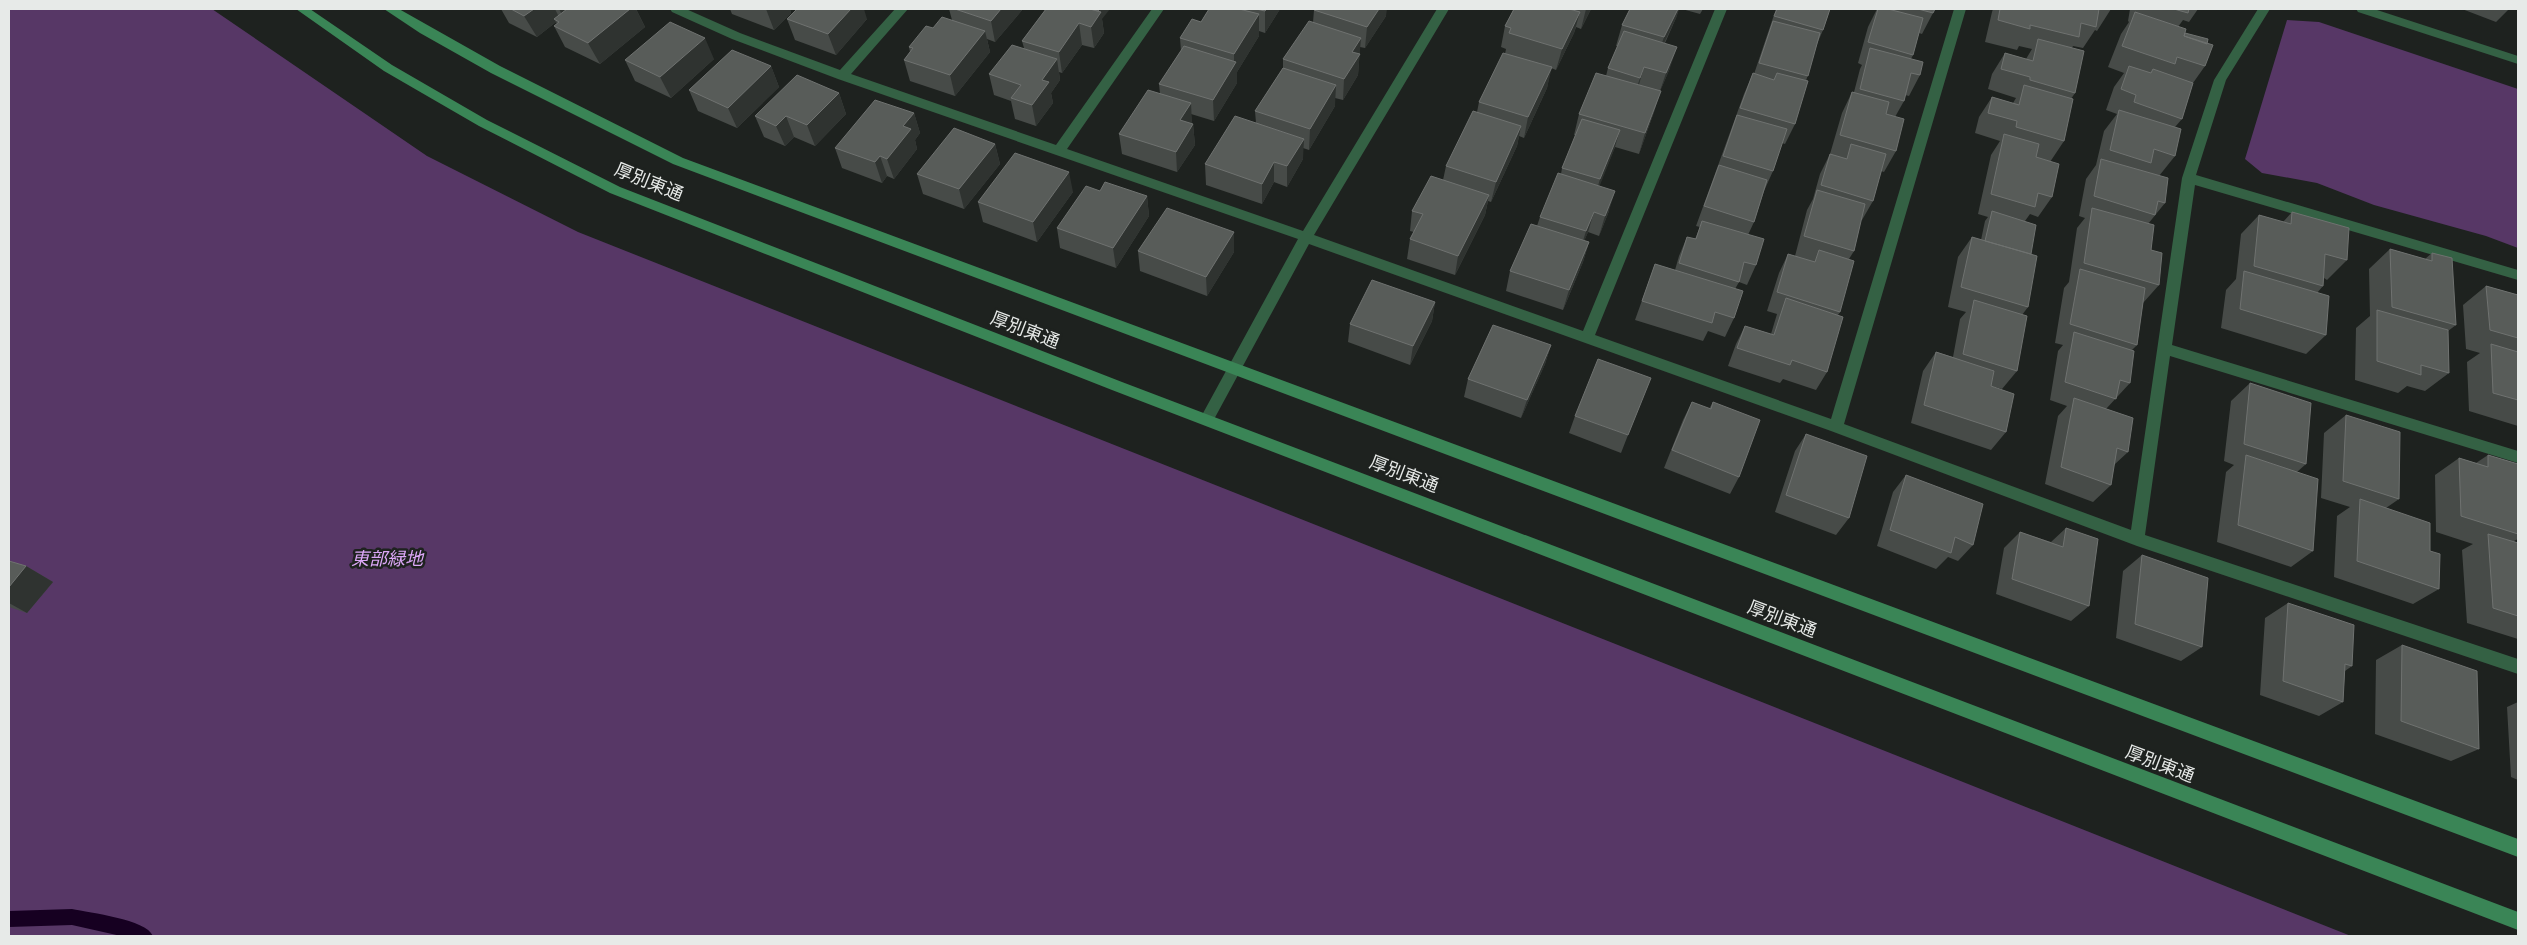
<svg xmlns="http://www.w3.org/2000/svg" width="2527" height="945" font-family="'Times New Roman','Noto Sans JP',serif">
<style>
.green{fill:#573766}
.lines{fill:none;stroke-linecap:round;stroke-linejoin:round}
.stream{fill:#160021;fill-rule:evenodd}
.street{fill:#346144;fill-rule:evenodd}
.secondary{fill:#3a8556;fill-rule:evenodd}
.wall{fill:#474b48}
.shaded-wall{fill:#2f3330}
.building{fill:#585c59;stroke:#6f7270}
.labels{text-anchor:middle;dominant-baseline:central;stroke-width:5;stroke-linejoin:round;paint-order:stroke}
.street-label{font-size:18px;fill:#e7eae8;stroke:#1e221f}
.park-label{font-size:18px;font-style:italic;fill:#dca7f7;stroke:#1e221f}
</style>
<rect width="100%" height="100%" fill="#1e221f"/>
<path class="green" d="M9 9H212L427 156 578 232 2351 936H9Z
M2287 20 2319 22 2518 89V248L2486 236 2374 205 2317 183 2262 173 2245 159Z"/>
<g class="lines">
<path class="stream" d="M72 909C90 913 146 919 153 936H121L72 925 9 927V911Z"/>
<path class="street" d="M670 9H686L740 33 840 70 895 9H908L851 74 1056 145 1152 9H1164L1067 149 1303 231 1437 9H1449L1314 235 1583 331 1715 9H1727L1595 335 1831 419 1954 9H1966L1844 424 2131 530 2182 178 2214 80 2258 9H2270L2226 80 2196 175 2518 270V280L2195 185 2172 345 2518 451V463L2170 356 2145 535 2518 659V674L2137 546 1831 431 1309 244 1212 423 1207 425 1202 423 1200 419 1202 415 1298 239 838 79 732 39 672 12Z
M2356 9H2374L2518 56V64L2358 12Z"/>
<path class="secondary" d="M296 9H310L392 65 487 120 620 187 1122 382 2518 912V930L1112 390 610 193 479 126 384 71Z
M384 9H399L500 66 683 158 2518 839V857L673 164 491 73 420 33Z"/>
</g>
<path class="wall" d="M501 9H636L645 27 600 64 565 47 554 26 557 24 556 22 537 37 509 23Z
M730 9H790L791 13 774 30 732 14Z
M949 9H1023L995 42 987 39 990 52 955 96 910 81 904 60 910 52 909 47 933 28 952 20Z
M1046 9 1102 19 1104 33 1094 48 1082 45 1062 73 1059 72 1060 80 1051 93 1053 103 1036 126 1015 119 1011 101 994 95 989 74 1024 48 1022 41Z
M1209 9H1280L1265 33 1259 31V36L1237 72V83L1214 121 1191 114 1192 124H1193L1195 145 1177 172 1122 154 1119 134 1160 94 1159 84 1181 51 1180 38 1201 22Z
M1514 9H1591L1581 29 1576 27 1574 33 1556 70 1551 68 1547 88 1524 138 1519 136 1517 146 1491 202 1488 201 1485 215 1455 275 1407 259 1410 239 1414 232 1410 231 1412 211 1443 180 1446 166 1477 112 1479 102 1505 54 1506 49 1501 47 1505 26Z
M1630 9H1679L1676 18 1665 43 1670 68 1660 91 1654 112 1639 154 1615 147 1599 186 1609 211 1599 236 1588 232 1584 241 1589 242 1583 262 1563 310 1506 291 1510 271 1537 226 1540 217 1561 174 1562 168 1576 135H1574L1579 114 1606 76 1608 68 1618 46H1616L1622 25Z
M1682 9H1703L1700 14Z
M1776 9H1830L1823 30 1817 44 1806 81 1795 124 1785 144 1782 143 1773 171 1764 191 1754 222 1748 235 1756 265 1747 285 1739 282 1735 289 1734 318 1725 337 1708 331 1703 341 1635 320 1655 264 1675 270 1679 256 1687 237 1695 239 1700 227 1696 226 1744 94 1753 73 1754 74Z
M1877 9H1935L1933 13 1922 34 1919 33 1913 55 1911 59 1920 75 1909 96 1905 95 1904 101 1895 117 1896 151 1884 172 1881 171 1873 201 1862 220H1861L1854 251 1849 259 1840 312 1838 315 1827 372 1816 390 1783 379 1780 383 1728 366 1736 344 1745 326 1771 334 1777 314 1767 311 1779 273 1788 254 1795 256 1807 210 1813 199 1820 174 1830 154 1842 113 1852 92H1854L1860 69 1862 65 1858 63 1868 27Z
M1993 9H2111L2097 31 2095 30 2083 48 2073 46 2072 48 2075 93 2071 99 2064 141 2050 162 2052 197 2038 217 2030 214 2025 221 2031 254 2028 307 2022 315 2017 371 2002 389 1991 386 2006 432 1991 450 1911 423 1923 371 1936 352 1953 357 1960 319 1966 312 1948 307 1958 257 1972 237 1981 240 1985 221 1988 217 1978 214 1991 155 2000 141 1975 133 1979 117 1992 97 2013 103 2016 98 1988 89 1992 74 2005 53 2026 59 2032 49 2019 46 2017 50 1985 42 1992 12Z
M2130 9H2198L2189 22 2183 20 2178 27 2185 33 2205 66 2193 83 2182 119 2175 127V156L2159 176 2165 203 2148 224 2151 250 2159 285 2143 303 2137 345 2132 350 2130 383 2106 409 2128 452 2114 465 2111 485 2093 502 2045 484 2058 416 2067 406 2050 400 2058 351 2063 345 2055 343 2064 288 2069 282 2077 228 2085 218 2079 216 2086 179 2096 165 2104 131 2117 114 2106 110 2114 87 2124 73 2108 67 2121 34 2129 22 2128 21Z
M2462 9H2509L2496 22Z
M1314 10 1386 16 1365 48 1360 47 1358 75 1343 100 1335 98V106L1309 150 1303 148V159L1287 187 1274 182 1262 204 1206 185 1205 164 1256 123 1255 111 1283 68V59L1313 22Z
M787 19H867L836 55 795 40Z
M714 59 671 98 635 81 625 60Z
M771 66 779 87 737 128 698 111 689 90Z
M839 93 846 114 815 146 794 137 785 146 764 137 755 116Z
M914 113 920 133 915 140 917 149 894 179 887 176 882 183 842 168 835 148Z
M995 144 1000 164 964 209 923 194 917 174Z
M1100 191 1147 196 1149 216 1116 268 1060 248 1057 228Z
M1073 192 1037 242 983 222 978 202Z
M2292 212 2347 260 2327 280 2324 278 2323 286 2317 293 2326 335 2306 354 2221 328 2226 290 2236 279 2241 234 2259 215 2283 222Z
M1234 232V252L1207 296 1140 271 1138 251Z
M2390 249 2425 259 2432 253 2456 325 2448 331 2449 373 2425 391 2407 386 2398 393 2355 380 2356 328 2370 316 2369 269Z
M2486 286 2518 295V426L2469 411 2467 362 2480 353 2466 349 2463 305Z
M1435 302 1432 321 1410 365 1348 342 1350 324Z
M1551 345 1545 364 1521 418 1464 397 1468 379Z
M2250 383 2306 464 2297 472 2313 551 2291 567 2217 542 2226 472 2234 465 2224 461 2231 401Z
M1692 402 1709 409 1713 402 1739 477 1730 494 1664 468 1683 420Z
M2346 415 2399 499 2386 508 2430 551 2439 589 2413 604 2334 577 2337 516 2350 507 2321 498 2324 433Z
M1575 416 1628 435 1621 453 1569 433Z
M1806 434 1849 518 1836 535 1775 512 1795 451Z
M2488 455 2518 464V539L2514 541 2518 543V639L2467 623 2462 550 2473 544 2436 532 2435 475 2459 458 2476 463Z
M1906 475 1973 545 1958 561 1948 557 1936 569 1877 546 1893 492Z
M2066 528 2089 606 2071 621 1996 594 2004 548 2020 532 2051 542Z
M2142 555 2202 647 2181 661 2116 638 2123 571Z
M9 561 26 566 53 582 27 613 9 607Z
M2288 603 2352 666 2345 671 2343 702 2319 716 2260 695 2265 618Z
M2402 645 2479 749 2451 761 2375 734 2376 660Z
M2518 702V780L2511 777 2507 707Z"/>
<path class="shaded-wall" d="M534 9H555L560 19H554L556 22 537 37 524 16Z
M559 9H583L566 22Z
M630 9H636L645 27 600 64 588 43Z
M766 9H790L791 13 774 30Z
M851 9H864L867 19 836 55 828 34Z
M1001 9H1023L995 42 991 21Z
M1100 9H1110L1102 19 1104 33 1094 48 1091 27 1095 16Z
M1267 9H1280L1265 33V11Z
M1379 9H1387L1386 16 1365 48 1367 27Z
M1586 9H1591L1581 29Z
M1678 9H1679L1676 18 1657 58 1664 37Z
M1580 12 1574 33 1556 70 1562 49Z
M1259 14V36L1237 72V83L1214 121 1213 100 1234 66V54Z
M1079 23 1082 45 1062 73 1059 52Z
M985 31 990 52 955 96 950 75Z
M705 38 714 59 671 98 660 77Z
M1361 38 1358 75 1343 100 1344 79 1352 52Z
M1677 47 1670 68 1659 94 1666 73Z
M1057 59 1060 80 1051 93 1053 103 1036 126 1032 105 1042 80Z
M771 66 779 87 737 128 728 108Z
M1552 67 1547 88 1524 138 1528 117Z
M1644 67 1638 88 1633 99 1640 78Z
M1336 85 1335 106 1309 150 1310 129Z
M1661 91 1654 112 1639 154 1645 133Z
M839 93 846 114 815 146 807 125Z
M1191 103 1192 124 1180 120Z
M914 113 920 133 915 140 917 149 894 179 887 159 903 126Z
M786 116 794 137 785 146 776 126Z
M1193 124 1195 145 1177 172 1176 152Z
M1521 126 1517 146 1491 202 1496 182Z
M1620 130 1614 150 1594 200 1600 179Z
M1304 139 1303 159 1287 187V166Z
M995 144 1000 164 964 209 959 189Z
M880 156 887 176 882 183 875 162Z
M1274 162V182L1262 204V184Z
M1069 172 1073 192 1037 242 1033 222Z
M1615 191 1609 211 1599 236 1605 216Z
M1489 195 1485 215 1455 275 1458 256Z
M1147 196 1149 216 1116 268 1113 248Z
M1594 212 1588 232 1580 251 1586 231Z
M1234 232V252L1207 296 1206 277Z
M1589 242 1583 262 1563 310 1569 290Z
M1435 302 1432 321 1410 365 1413 346Z
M1551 345 1545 364 1521 418 1527 400Z
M26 566 53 582 27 613 9 603V587Z"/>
<path class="building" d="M511 9H534L524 16Z
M567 9H630L588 43 554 26 559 22 554 19Z
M797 9H851L828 34 787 19Z
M955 9H1001L991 21Z
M1046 9H1090L1101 12 1091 27 1079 23 1059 52 1022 41Z
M1090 9H1100L1098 11Z
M1209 9H1239L1259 14 1234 54 1180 38 1192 19 1201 22Z
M1256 9H1267L1265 11Z
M1314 9H1379L1367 27 1314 10Z
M1514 9H1569L1580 12 1562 49 1509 33 1511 28 1505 26Z
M1630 9H1678L1664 37 1622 25Z
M1777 9H1830L1823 30 1774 16Z
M1878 9H1888L1923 18 1913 55 1868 42Z
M1918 9H1935L1933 13Z
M2000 9H2099L2096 27 2081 23 2079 37 2030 25V29L1998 20Z
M2174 9H2189L2188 13Z
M2135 12 2186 29 2184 36 2213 45 2205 66 2177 57 2175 64 2122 46Z
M942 17 985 31 950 75 904 60 913 48 909 47 926 26 933 28Z
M1309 21 1361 38 1352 52 1360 54 1344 79 1283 59Z
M1773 21 1820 33 1808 76 1759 63Z
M670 22 705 38 660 77 625 60Z
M1624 31 1677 47 1666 73 1644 67 1640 78 1608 68Z
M2185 33 2208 39 2207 44 2184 36Z
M2038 39 2084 51 2075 93 2030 80V77L2001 69 2005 53 2033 61Z
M1012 45 1057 59 1042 80 1049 82 1032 105 1011 98 1021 85 989 74Z
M1184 46 1236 62 1213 100 1159 84Z
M1870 48 1923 62 1920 75 1911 73 1904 101 1860 89Z
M732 50 771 66 728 108 689 90Z
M1503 53 1552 67 1528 117 1479 102Z
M2129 66 2151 73 2153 69 2193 83 2182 119 2134 102 2136 95 2121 89Z
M1283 68 1336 85 1310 129 1255 111Z
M1596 73 1661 91 1645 133 1579 114Z
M1753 73 1774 80 1777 73 1808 81 1795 124 1740 108Z
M797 75 839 93 807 125 786 116 776 126 755 116Z
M2024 85 2073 99 2064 141 2016 127 2017 121 1988 113 1992 97 2019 105Z
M1148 90 1191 103 1180 120 1193 124 1176 152 1119 134Z
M1852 92 1889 102 1886 114 1904 119 1896 151 1840 135Z
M875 100 914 113 903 126 911 129 887 159 880 156 875 162 835 148Z
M2119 110 2181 129 2175 156 2154 149 2151 163 2110 150Z
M1473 111 1521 126 1496 182 1446 166Z
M1737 115 1787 129 1773 171 1723 156Z
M1235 116 1304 139 1287 166 1274 162 1262 184 1205 164Z
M1582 119 1620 130 1600 179 1562 168Z
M954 128 995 144 959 189 917 174Z
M2004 134 2039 144 2036 157 2059 164 2052 197 2038 193 2035 207 1991 194Z
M1851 144 1886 154 1873 201 1821 185 1830 154 1847 159Z
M1015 153 1069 172 1033 222 978 202Z
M2101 159 2168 178 2165 203 2158 201 2155 215 2094 196Z
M1719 165 1767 180 1754 222 1704 206Z
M1558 173 1615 191 1605 216 1594 212 1586 231 1540 217Z
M1431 176 1489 195 1458 256 1410 239 1423 214 1412 211Z
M1105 182 1147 196 1113 248 1057 228 1086 186 1100 191Z
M1817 190 1865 204 1854 251 1804 236Z
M1167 208 1234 232 1206 277 1138 251Z
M2092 208 2154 225 2151 250 2162 253 2159 285 2084 263Z
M1992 211 2036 225 2031 254 1985 241Z
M2292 212 2349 228 2347 260 2325 254 2323 286 2254 266 2259 215 2291 224Z
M1702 221 1764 239 1756 265 1744 262 1739 282 1679 263 1687 237 1696 239Z
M1531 224 1589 242 1569 290 1510 271Z
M1972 237 2037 256 2028 307 1961 287Z
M2390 249 2432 261V253L2452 258 2456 325 2392 307Z
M1819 250 1854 261 1840 312 1777 292 1788 254 1815 262Z
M1655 264 1743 291 1734 318 1715 312 1712 323 1642 301Z
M2080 269 2145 288 2137 345 2070 324Z
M2244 271 2329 296 2326 335 2240 309Z
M1372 280 1435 302 1413 346 1350 324Z
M2486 286 2518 295V338L2490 330Z
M1786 298 1843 317 1827 372 1792 360 1790 365 1737 348 1745 326 1774 335Z
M1974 300 2027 316 2017 371 1963 354Z
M2377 310 2448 330 2449 373 2421 365V375L2377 361Z
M1493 325 1551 345 1527 400 1468 379Z
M2074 332 2134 351 2130 383 2120 380 2116 399 2065 382Z
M2491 344 2518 352V400L2493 393Z
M1936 352 1994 371 1991 386 2014 394 2006 432 1924 405Z
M1598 359 1651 378 1628 435 1575 416Z
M2250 383 2311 403 2306 464 2244 444Z
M2074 398 2133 418 2128 452 2117 448 2111 485 2061 467Z
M1692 402 1711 409 1713 402 1760 420 1739 477 1672 450Z
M2346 415 2400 432 2399 499 2343 481Z
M1806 434 1867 456 1849 518 1786 495Z
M2246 455 2318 479 2313 551 2238 525Z
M2488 455 2518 464V534L2461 516 2459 458 2488 467Z
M1906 475 1983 504 1973 545 1955 537 1951 553 1890 530Z
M2360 499 2430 523V551L2440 554 2439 589 2357 561Z
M2066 528 2098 539 2089 606 2012 579 2020 532 2063 547Z
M2488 534 2518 543V616L2493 608Z
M2142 555 2208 578 2202 647 2135 624Z
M9 561 26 566 9 587Z
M2288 603 2354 625 2352 666 2345 664 2343 702 2283 681Z
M2402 645 2477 671 2479 749 2401 721Z"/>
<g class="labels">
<g class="street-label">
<text transform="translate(649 182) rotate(22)">厚別東通</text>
<text transform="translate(1025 330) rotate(21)">厚別東通</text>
<text transform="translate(1404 474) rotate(21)">厚別東通</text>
<text transform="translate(1782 619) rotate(21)">厚別東通</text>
<text transform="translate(2160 764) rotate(21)">厚別東通</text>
</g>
<g class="park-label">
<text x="387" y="559">東部緑地</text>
</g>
</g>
<rect width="2527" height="945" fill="none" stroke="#e7eae8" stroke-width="20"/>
</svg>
